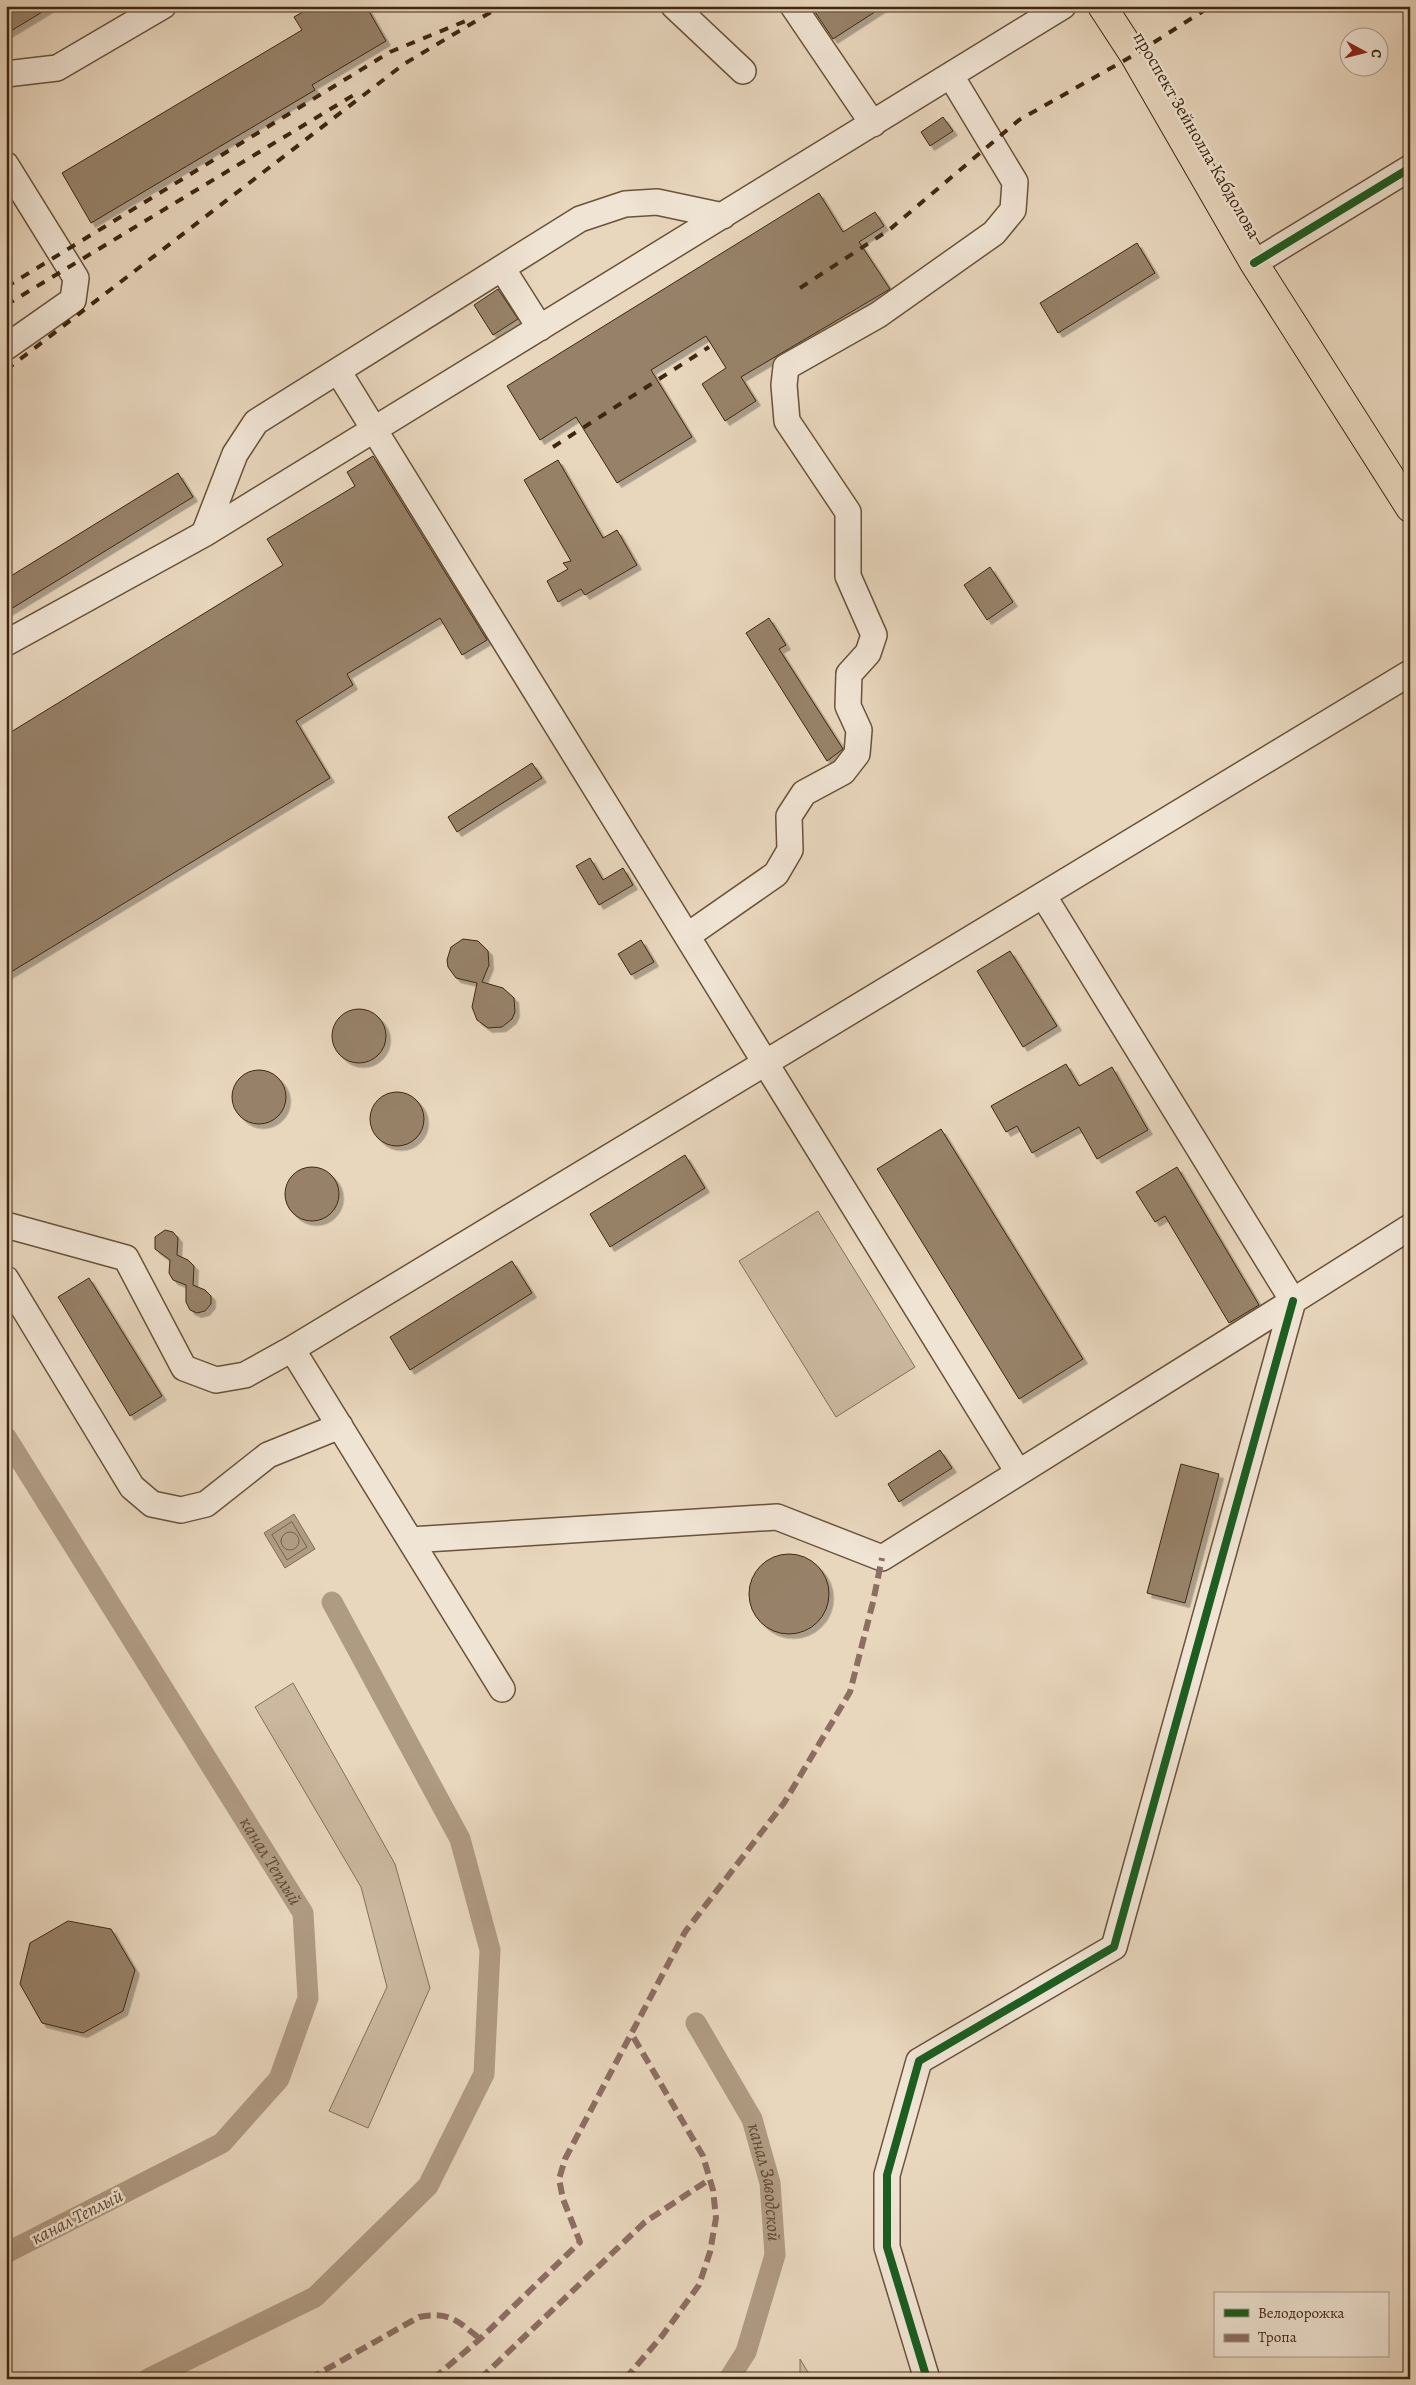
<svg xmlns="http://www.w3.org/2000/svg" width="1416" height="2385" font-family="Alegreya,serif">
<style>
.green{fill:#cbb89f;stroke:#857057}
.water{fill:#af9a82;stroke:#826c54}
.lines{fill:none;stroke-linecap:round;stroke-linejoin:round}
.shore{stroke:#776048;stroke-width:1}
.canal{stroke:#af9a82;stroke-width:21}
.building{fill:#978269;stroke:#3f270f;filter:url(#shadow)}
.minor-casing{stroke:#69533a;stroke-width:28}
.major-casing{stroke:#3f270f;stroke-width:30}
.minor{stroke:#f0e4d4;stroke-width:25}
.major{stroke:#e8d6bd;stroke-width:28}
.rail{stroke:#3f270f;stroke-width:4;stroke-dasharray:9 9;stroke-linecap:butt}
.quiet{stroke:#8d6e63;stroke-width:6;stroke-dasharray:12 6;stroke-linecap:butt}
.cycleway-casing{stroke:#f0e4d4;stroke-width:11}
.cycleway{stroke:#1b5e20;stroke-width:8}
.labels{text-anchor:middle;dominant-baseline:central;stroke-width:5;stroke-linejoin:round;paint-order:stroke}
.street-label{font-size:18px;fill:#3f270f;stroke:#f0e4d4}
.water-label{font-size:19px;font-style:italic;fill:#614a32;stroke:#f0e4d4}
</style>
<defs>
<filter id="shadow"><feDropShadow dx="4.5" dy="4.5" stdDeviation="0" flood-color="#0004"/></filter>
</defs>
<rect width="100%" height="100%" fill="#e8d6bd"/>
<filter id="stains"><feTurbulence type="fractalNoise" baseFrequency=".004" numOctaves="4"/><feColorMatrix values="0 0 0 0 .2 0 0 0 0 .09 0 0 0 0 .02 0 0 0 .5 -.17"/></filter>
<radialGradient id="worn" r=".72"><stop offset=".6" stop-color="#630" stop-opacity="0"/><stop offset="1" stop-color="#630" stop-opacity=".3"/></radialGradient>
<path class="green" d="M818 1211 915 1367 836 1417 739 1261Z
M293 1683 395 1864 430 1988 368 2128 329 2111 387 1987 361 1887 255 1707Z
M800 2359 812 2379H800Z"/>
<path class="water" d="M294 1514 315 1549 285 1568 264 1533Z"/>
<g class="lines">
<path class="shore" d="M292 1522 307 1547 287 1560 272 1535Z
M281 1541a9 9 0 1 1 18 0a9 9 0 1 1-18 0Z"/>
<g class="canal">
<path id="s1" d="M6 1437 303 1913 308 1998 279 2079 222 2143 6 2253"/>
<path id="s2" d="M696 2023 752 2119 770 2183 775 2255 746 2352 729 2379"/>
<path d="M148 2379 315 2297 428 2186 484 2074 490 1950 460 1839 332 1602"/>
</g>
</g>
<path class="building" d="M6 6H52L6 34Z
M313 6H366L386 41 312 85 315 90 91 223 62 173 302 30 294 17Z
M824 6H884L833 39 815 12Z
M943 117 953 131 930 146 921 132Z
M819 193 843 232 875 212 884 226 859 242 890 289 741 377 756 401 725 421 702 384 726 368 706 336 651 370 692 437 617 483 576 417 540 440 507 386Z
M1137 243 1155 273 1058 333 1040 303Z
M498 289 518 319 493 335 474 305Z
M373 456 487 640 462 655 440 618 347 674 353 685 296 721 330 778 6 975V735L283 565 267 539 355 486 347 472Z
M558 460 603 538 617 530 637 565 585 595 581 589 558 602 547 581 568 569 563 563 571 561 524 480Z
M178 473 193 497 6 612V579Z
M990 567 1013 602 987 620 964 585Z
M769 618 786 645 779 649 843 749 827 761 746 633Z
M532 763 542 778 457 832 448 817Z
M590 858 603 880 623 868 633 885 599 905 576 866Z
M463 939 478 941 488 951 489 965 482 982 503 988 514 998 515 1012 512 1019 502 1027 488 1028 477 1020 472 1007 477 983 456 978 448 967 447 960 451 947Z
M641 940 654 962 631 975 618 954Z
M1010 951 1057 1026 1023 1047 977 971Z
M332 1036a27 27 0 1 1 54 0a27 27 0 1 1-54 0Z
M1066 1064 1079 1086 1112 1067 1148 1130 1097 1159 1079 1127 1032 1153 1017 1126 1006 1132 991 1106Z
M232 1097a27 27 0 1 1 54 0a27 27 0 1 1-54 0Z
M370 1119a27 27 0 1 1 54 0a27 27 0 1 1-54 0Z
M941 1129 1083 1359 1019 1399 877 1169Z
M685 1155 705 1188 610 1247 590 1214Z
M285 1194a27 27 0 1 1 54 0a27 27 0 1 1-54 0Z
M1177 1167 1259 1305 1229 1323 1165 1216 1155 1222 1136 1192Z
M165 1230 173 1232 178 1238 177 1255 188 1260 194 1266 193 1285 205 1290 211 1296V1304L205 1311 197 1313 190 1310 186 1302V1285L173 1280 169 1273 170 1260 155 1249V1237Z
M512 1261 532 1293 410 1370 390 1337Z
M89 1278 162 1396 130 1416 58 1297Z
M940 1450 952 1468 899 1502 888 1484Z
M1181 1464 1219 1474 1185 1603 1147 1593Z
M749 1594a40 40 0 1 1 80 0a40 40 0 1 1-80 0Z
M68 1921 111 1929 135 1970 123 2011 83 2033 42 2023 20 1984 30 1943Z"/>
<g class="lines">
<defs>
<path id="minor" d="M674 6 743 71
M793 6 873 124
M6 74 57 68 163 6
M6 165 76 278 73 300 6 347
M1254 263 1410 168
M502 268 540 328
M338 371 1018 1472
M204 534 235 454 256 422 580 219 625 204 657 202 723 216
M6 643 204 534 1063 6
M1410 673 1043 895 1293 1301 1410 1227
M687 936 776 874 790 850 789 816 804 793 843 772 857 754 859 730 848 706 849 674 868 653 874 635 848 576V512L787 421 784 385 786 367 878 315 994 233 1013 210 1015 182 951 76
M6 1225 126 1258 184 1368 216 1380 245 1375 292 1349
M6 1279 132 1487 152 1504 181 1510 206 1504 268 1455 340 1426
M410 1540 777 1517 882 1558 1293 1301
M502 1689 292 1349 1043 895
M927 2379 887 2247V2175L919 2061 1114 1947 1293 1301"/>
<path id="major" d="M1102 6 1134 55 1254 263 1410 508"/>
</defs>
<use href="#minor" class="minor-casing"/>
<use href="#major" class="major-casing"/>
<use href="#minor" class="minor"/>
<use href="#major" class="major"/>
<path class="rail" d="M6 287 390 52 468 20
M800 288 889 230 1019 120 1134 55 1211 6
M6 305 357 93
M6 370 404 64 501 6
M553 447 709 347"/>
<path class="quiet" d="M309 2379 419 2317C449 2311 458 2321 480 2339
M433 2379 480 2339 580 2242 563 2199 559 2179 565 2159 685 1932 784 1803 850 1692 873 1602 882 1558
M480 2379 645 2222 710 2179
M625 2379 662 2336 699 2285 710 2252 716 2218 713 2190 703 2156 631 2033"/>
<defs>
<path id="cycleway" d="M1254 263 1410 168
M927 2379 887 2247V2175L919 2061 1114 1947 1293 1301"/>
</defs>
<use href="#cycleway" class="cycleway-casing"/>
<use href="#cycleway" class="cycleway"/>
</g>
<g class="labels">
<g class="street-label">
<text transform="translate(1197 135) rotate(60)">проспект Зейнолла Кабдолова</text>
</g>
<g class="water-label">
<text stroke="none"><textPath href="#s1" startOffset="500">канал Теплый</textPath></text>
<text stroke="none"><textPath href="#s2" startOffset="176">канал Заводской</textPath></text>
<text transform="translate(77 2217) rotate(-27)">канал Теплый</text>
</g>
</g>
<rect width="1416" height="2385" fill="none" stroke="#e8d6bd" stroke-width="25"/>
<rect x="8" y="8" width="1401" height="2370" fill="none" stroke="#3f270f" stroke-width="2.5"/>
<rect x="12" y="12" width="1391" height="2360" fill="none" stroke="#3f270f"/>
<rect x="1214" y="2292" width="175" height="65" fill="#f0e4d4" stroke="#a99885"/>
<rect x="1224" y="2309" width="25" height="8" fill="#1b5e20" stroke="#a99885"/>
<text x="1258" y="2318" font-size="15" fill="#3f270f">Велодорожка</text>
<rect x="1224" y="2334" width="25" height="8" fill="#8d6e63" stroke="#a99885"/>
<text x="1258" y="2342" font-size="15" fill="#3f270f">Тропа</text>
<g transform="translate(1364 52) rotate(97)"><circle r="24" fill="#f0e4d4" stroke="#a99885"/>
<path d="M0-4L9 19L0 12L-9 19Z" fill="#8f2418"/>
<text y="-8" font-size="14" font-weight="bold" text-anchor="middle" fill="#3f270f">С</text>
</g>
<rect width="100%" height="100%" filter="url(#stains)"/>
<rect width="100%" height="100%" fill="url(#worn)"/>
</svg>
